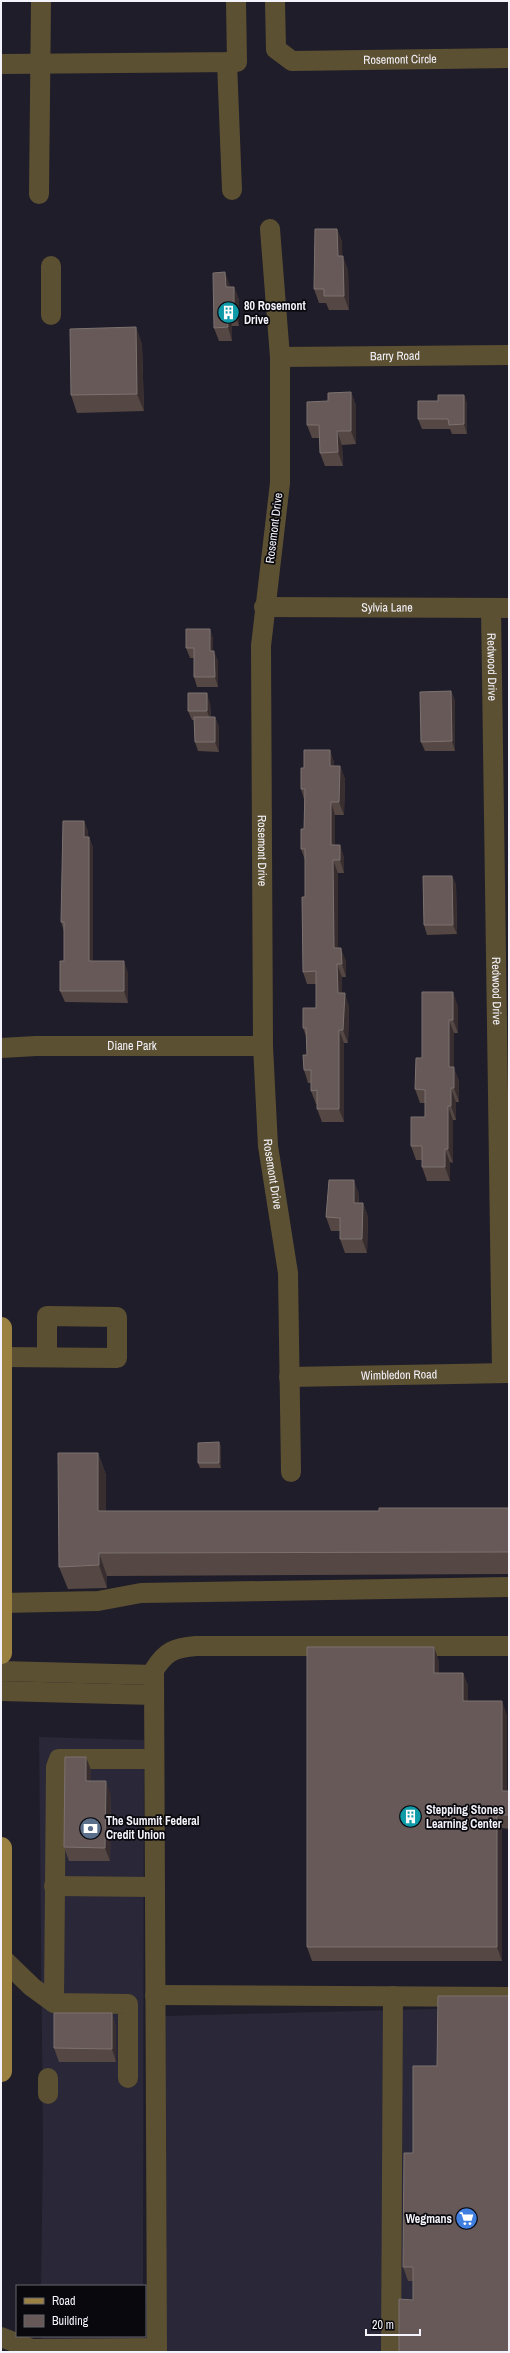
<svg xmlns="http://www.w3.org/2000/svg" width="510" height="2353" font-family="'Archivo Narrow',sans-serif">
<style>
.built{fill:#292738}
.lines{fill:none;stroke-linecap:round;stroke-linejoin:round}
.minor{stroke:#5c5033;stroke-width:20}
.major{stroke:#9a8041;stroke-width:22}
.wall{fill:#554743}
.shaded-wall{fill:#382e30}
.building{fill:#665957;stroke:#7c7270}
.labels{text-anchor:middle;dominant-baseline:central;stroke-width:3.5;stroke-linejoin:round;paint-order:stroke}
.street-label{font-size:12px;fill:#f4f3fb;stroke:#09080d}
.poi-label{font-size:12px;font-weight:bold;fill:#f4f3fb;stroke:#09080d;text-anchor:start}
</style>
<rect width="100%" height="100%" fill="#1f1d29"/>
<path class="built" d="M39 1737 144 1740 143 2286H41L43 2144Z
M509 2007V2352H167L165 2016Z
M41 2336H143V2352H41Z"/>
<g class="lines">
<g class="minor">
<path id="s1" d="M275 1 276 49 292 61 509 58"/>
<path d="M227 62 232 190"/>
<path d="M1 64 237 62 236 1"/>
<path d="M39 194 41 1"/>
<path id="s2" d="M270 229 280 357V483L261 646 263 1046 268 1146 288 1273 291 1472"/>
<path d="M51 266V315"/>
<path id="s3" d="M280 357 509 355"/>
<path id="s4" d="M264 607 509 608"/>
<path id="s5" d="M491 608 502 1373"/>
<path id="s6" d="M1 1048 36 1046H263"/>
<path d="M2 1357 117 1358V1317L47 1316V1357"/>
<path id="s7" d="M289 1377 509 1373"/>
<path d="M2 1603 98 1601 141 1593 509 1587"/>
<path d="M1 1671 154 1675"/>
<path d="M1 1691 154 1695"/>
<path d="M54 1886 155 1887"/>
<path d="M2 1958 32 1987 54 2003 128 2004V2078"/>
<path d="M155 1995 509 1997"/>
<path d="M54 2003 56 1767 59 1759H154"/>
<path d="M48 2094V2078"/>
<path d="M1 2337 32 2349 157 2348"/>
<path d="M157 2352 154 1670C166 1651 174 1648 196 1646H509"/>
<path d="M391 2352 393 1996"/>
</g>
<path class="major" d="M1 1328V1653
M1 1848V2071"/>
</g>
<path class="wall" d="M337 229 342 242V256L348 270 349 310H329L326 303H319L314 289Z
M230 286V287H234L239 300V326H232V341H219L214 328Z
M136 327 142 345 144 411 77 413 71 395Z
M351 392 356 406V444L342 445 343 466H325L320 453V438H312L307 425 328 401Z
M464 395 467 404V434H452L450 429H422L418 419 438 401Z
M210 629 213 639V651L218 661V687H197L194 677V658H190L186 648Z
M451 691 455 701V751H425L421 742Z
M210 703 211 717H215L219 727V752L198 751 195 742 194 720H192L188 711Z
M330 750 334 763V766H340L345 779 344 815H335V845H340L344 858V873H338V948L346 961V977H342V993L349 1006 348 1043H344V1122H322L317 1109V1104H316L311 1091V1083H308L304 1070 307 1055 306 1036 303 1028 316 1008V984H307L303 972 305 897V860L301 849 304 829V799L301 789 304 768Z
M84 821 88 832V837H89L93 848V961L128 973V1003L65 1002 60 991 64 961V931L61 922Z
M452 876 456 885 457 934 427 935 424 925Z
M458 1006V1033H454V1069L459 1081V1102H456V1120H453V1163L450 1162V1181H427L422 1167V1160H416L411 1146 425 1117V1103H420L415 1089 422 1058Z
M359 1194V1203H363L368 1217 367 1253H345L340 1239V1231H331L326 1217Z
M219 1442 221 1447V1468H200L198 1463Z
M98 1453 106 1475V1511H379L509 1508V1574L107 1576V1588L68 1589 59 1567Z
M439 1661V1673H463L468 1686V1701L507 1715V1791L509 1792V1829L502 1828V1961H312L307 1947Z
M91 1770V1781L111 1795 110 1861H69L64 1847Z
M509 1996 413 2300V2281H408L403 2267 413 2153 437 2066Z
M112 2013 116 2027V2062H59L54 2048Z"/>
<path class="shaded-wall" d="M337 229 342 242 343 270 338 256Z
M343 256 348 270 349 310 344 296Z
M225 272 230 286 231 301 226 287Z
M234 287 239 300V326L234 312Z
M227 312 232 326V341L228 327Z
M136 327 142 345 144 411 137 394Z
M351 392 356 406V444L351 431Z
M464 395 467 404V434L464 424Z
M337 431 342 445 343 466 338 452Z
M210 629 213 639V661L210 651Z
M214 651 218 661V687L215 677Z
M451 691 455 701V751L452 741Z
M207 693 210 703 211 721 207 711Z
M215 717 219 727V752L215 742Z
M330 750 334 763 335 779 330 766Z
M340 766 345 779 344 815 339 802Z
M331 802 335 815V858L331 845Z
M84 821 88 832V848L84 837Z
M89 837 93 848V972L89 961Z
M340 845 344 858V873L340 860Z
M333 860 338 873V961L334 948Z
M452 876 456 885 457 934 453 925Z
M341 948 346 961V977L342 964Z
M124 961 128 973V1003L124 991Z
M337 964 342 977V1006L338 993Z
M453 992 458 1006V1033L453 1020Z
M345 993 349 1006 348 1043 343 1030Z
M449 1020 454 1033V1069L459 1081V1102L454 1088 449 1067Z
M339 1030 344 1043V1122L339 1109Z
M451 1088 456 1102V1120L451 1106Z
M448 1106 453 1120V1163L448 1149Z
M445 1149 450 1162V1181L445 1167Z
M354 1180 359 1194 358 1217 354 1203Z
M363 1203 368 1217 367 1253 362 1239Z
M219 1442 221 1447V1468L219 1463Z
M98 1453 106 1475V1533L98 1511Z
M99 1553 107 1576V1588L99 1565Z
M434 1647 439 1661V1686L434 1673Z
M463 1673 468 1686V1714L463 1701Z
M502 1701 507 1715V1805L502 1791Z
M86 1757 91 1770V1795L86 1781Z
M106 1781 111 1795 110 1861 105 1848Z
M497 1815 502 1828V1961L497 1947Z
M112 2013 116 2027V2062L112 2049Z"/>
<path class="building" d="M315 229H337L338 256H343L344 296H324V289H314Z
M225 272 226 287H234V312H227L228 327 214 328 213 273Z
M136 327 137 394 71 395 70 329Z
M351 392V431H337L338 452 320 453 319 425H307V402L328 401V393Z
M438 395H464V424L449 425 448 419H418V401H438Z
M186 629H210V651H214L215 677H194V648H186Z
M451 691 452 741 421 742 420 692Z
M188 693H207V711H188Z
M194 717H215V742H195Z
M304 750H330V766H340L339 802H331V845H340V860H333L334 948H341L342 964H337L338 993H345L343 1030H339V1109H317V1090L311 1091V1070H304L303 1055H307L306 1028H303V1008H316V971L303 972 302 897H305V849H301V829H304L305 789H301V768H304Z
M63 821H84V837H89V961H124V991H60V961H64V922H61Z
M423 876H452L453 925H424Z
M422 992H453V1020H449V1067H454V1088H451V1106H448V1149H445V1167H422V1146H411V1117H425V1090L415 1089 416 1058H422Z
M329 1180H354V1203H363L362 1239H340V1218L326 1217Z
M219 1442V1463H198V1443Z
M58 1453H98V1511H379V1508H509V1552L99 1553V1565L59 1567Z
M307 1647H434V1673H463V1701H502V1791H509V1815H497V1947H307Z
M65 1757H86V1781H106L105 1848 64 1847Z
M438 1996H509V2352H399V2299L413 2300V2267H403L404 2153H413V2066H437Z
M54 2013H112V2049L54 2048Z"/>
<defs>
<symbol id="building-disc" viewBox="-11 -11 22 22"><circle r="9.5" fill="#0f9aa8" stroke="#09080d"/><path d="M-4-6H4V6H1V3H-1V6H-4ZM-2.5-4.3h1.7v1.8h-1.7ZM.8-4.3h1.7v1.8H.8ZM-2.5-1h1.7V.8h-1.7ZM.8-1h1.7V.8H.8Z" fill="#fff"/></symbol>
<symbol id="bank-disc" viewBox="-11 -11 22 22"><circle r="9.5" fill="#5c6f8a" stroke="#09080d"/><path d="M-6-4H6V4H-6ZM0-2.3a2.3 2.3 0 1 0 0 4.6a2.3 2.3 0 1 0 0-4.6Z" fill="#fff"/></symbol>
<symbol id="supermarket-disc" viewBox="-11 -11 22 22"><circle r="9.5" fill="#3f7fe0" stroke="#09080d"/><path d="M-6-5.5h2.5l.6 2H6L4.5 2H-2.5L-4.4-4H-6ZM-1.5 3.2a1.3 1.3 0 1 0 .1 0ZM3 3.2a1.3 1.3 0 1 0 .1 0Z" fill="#fff"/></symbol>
</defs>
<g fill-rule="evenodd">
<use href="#building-disc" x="216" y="300" width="25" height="25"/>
<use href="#building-disc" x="398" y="1804" width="25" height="25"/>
<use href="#bank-disc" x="78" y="1816" width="25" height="25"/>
<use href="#supermarket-disc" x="454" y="2206" width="25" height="25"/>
</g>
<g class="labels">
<g class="street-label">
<text stroke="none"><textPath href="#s1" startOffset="176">Rosemont Circle</textPath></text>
<text stroke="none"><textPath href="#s3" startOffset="115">Barry Road</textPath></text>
<text transform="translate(274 528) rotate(-83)">Rosemont Drive</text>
<text stroke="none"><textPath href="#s4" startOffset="123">Sylvia Lane</textPath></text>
<text stroke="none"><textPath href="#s5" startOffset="59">Redwood Drive</textPath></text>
<text stroke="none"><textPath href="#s2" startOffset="623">Rosemont Drive</textPath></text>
<text stroke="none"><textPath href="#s5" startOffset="383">Redwood Drive</textPath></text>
<text stroke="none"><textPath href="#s6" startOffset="131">Diane Park</textPath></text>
<text stroke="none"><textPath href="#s2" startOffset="947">Rosemont Drive</textPath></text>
<text stroke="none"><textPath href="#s7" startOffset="110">Wimbledon Road</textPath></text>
</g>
<g class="poi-label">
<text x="244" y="306">80 Rosemont<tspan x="244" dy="14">Drive</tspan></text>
<text x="426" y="1810">Stepping Stones<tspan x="426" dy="14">Learning Center</tspan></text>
<text x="106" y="1821">The Summit Federal<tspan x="106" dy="14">Credit Union</tspan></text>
<text x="452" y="2219" text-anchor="end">Wegmans</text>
</g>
</g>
<rect width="510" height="2353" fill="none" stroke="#f4f3fb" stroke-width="4"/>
<rect x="16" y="2285" width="130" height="52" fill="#09080d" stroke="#67666c"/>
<rect x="24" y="2298" width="20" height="6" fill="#9a8041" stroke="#67666c"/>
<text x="52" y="2305" font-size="12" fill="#f4f3fb">Road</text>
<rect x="24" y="2315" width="20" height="12" fill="#665957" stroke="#67666c"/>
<text x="52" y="2325" font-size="12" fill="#f4f3fb">Building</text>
<path d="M366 2329v6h54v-6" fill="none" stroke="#f4f3fb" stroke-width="2"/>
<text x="372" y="2329" font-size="12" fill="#f4f3fb" stroke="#09080d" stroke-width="3" paint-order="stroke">20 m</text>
</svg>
